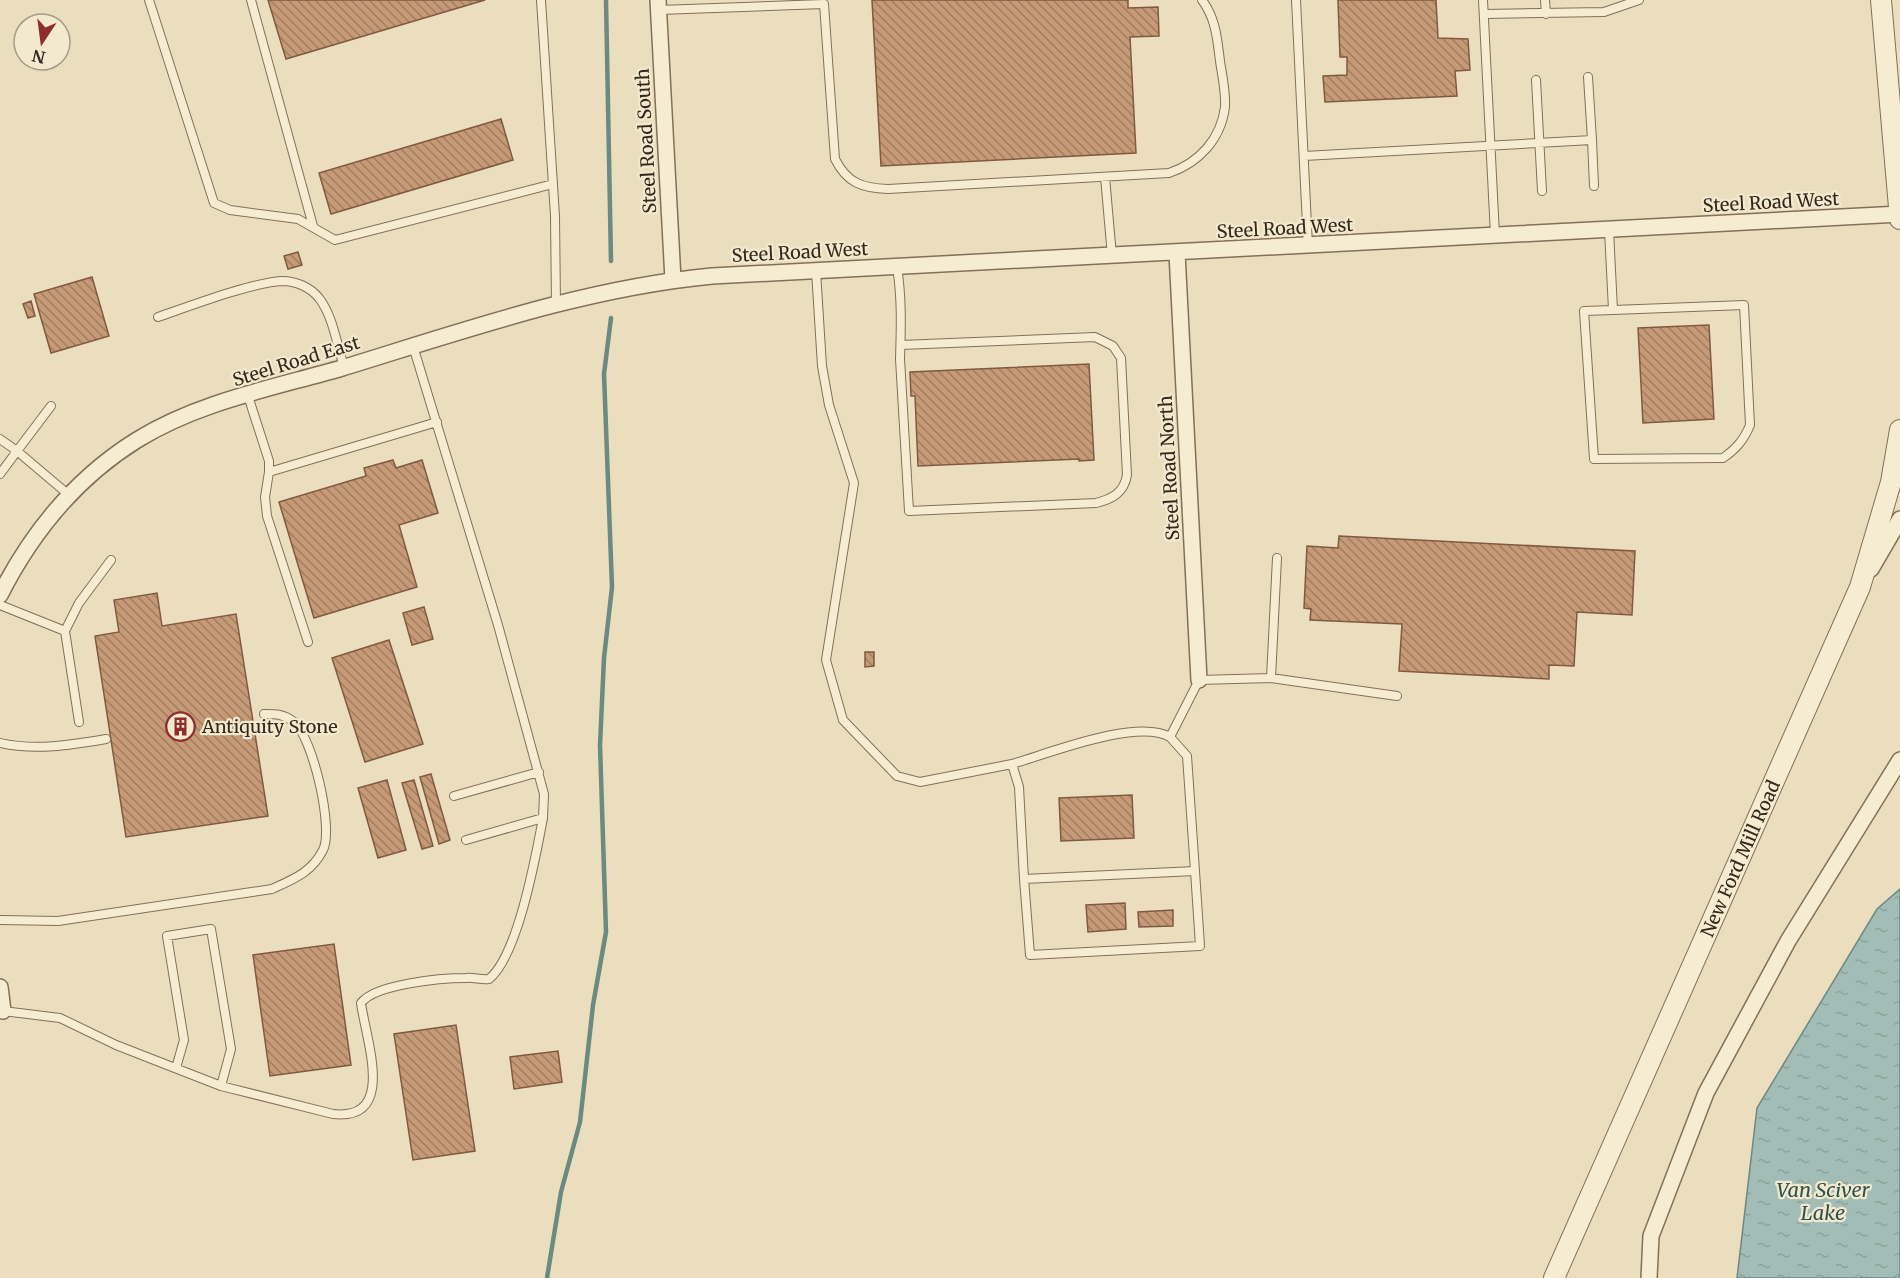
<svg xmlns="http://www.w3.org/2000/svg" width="1900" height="1278" font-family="Merriweather,serif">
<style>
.water{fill:url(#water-ripples);stroke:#6a8a82;stroke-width:1.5}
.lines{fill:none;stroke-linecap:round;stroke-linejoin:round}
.stream{stroke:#6a8a82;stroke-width:4.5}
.building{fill:url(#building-back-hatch);stroke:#805a40;stroke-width:1.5}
.service-casing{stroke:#827059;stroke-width:10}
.minor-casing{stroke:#827059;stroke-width:18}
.tertiary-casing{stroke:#827059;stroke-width:22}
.service{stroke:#f6ecd2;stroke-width:8}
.minor{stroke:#f6ecd2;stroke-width:15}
.tertiary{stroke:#f6ecd2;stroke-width:20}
.labels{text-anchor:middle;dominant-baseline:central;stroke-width:4.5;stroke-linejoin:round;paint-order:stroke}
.street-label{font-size:18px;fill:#33281c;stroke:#f3e9ce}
.poi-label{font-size:18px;fill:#33281c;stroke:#f3e9ce;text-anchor:start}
.water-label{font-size:20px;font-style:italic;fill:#2c5250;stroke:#f3e9ce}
</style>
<defs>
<pattern id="water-ripples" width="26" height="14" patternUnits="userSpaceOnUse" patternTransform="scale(1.5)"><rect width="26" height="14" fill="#a2bdb5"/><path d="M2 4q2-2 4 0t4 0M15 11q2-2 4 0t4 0" fill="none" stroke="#8ca29b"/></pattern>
<pattern id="building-back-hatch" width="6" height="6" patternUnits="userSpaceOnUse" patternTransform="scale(1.5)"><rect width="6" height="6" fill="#c79a77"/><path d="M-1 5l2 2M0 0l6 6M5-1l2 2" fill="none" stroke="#a27e61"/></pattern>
</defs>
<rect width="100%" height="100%" fill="#ebdebf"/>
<path class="water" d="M1900 889V1278H1737L1757 1108 1877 909Z"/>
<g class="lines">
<path class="stream" d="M606 0 611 261
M547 1278 561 1192 580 1122 593 1005 606 932 600 745 604 658 612 587 604 374 611 318"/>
</g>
<path class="building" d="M268 0H485L286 59Z
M872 0H1128V8L1158 7 1159 36 1130 37 1136 153 881 166Z
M1338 0H1436L1438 38 1468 39 1470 70 1455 71 1457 96 1325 102 1323 76 1347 75V57H1340Z
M501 119 513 160 331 214 319 173Z
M298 252 302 265 288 269 284 256Z
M92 277 109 336 51 353 34 294Z
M31 301 35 316 28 318 23 304Z
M1709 325 1714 419 1643 423 1638 328Z
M1089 364 1094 460 1079 461V459L918 466 915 396H911L910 372Z
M393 460 396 468 422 460 438 513 399 525 417 587 314 618 279 502 366 476 364 468Z
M1339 536 1635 551 1632 615 1577 612 1574 666 1549 665V679L1399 671 1402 624 1310 620 1311 609 1304 608 1307 546 1338 548Z
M157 593 162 626 236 614 268 816 126 837 95 636 119 632 114 600Z
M424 607 433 639 412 645 403 613Z
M389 640 423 744 365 762 332 658Z
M865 652H874V666L865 667Z
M431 774 450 840 439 844 420 777Z
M387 780 406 850 378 858 358 788Z
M414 780 433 846 422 849 402 783Z
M1132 795 1134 838 1061 841 1059 798Z
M1125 903 1126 929 1088 932 1086 905Z
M1173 910V926L1139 927 1138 912Z
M334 944 351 1065 270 1076 253 955Z
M456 1025 475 1151 413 1160 394 1034Z
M558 1051 562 1082 514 1089 510 1057Z"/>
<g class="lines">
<defs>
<path id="service" d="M149 0 214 203 230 210 298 219 335 240 553 184
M251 0 313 226
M541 0 555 216 556 305
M1296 0 1308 246
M1483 0 1495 235
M1545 0 1546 14
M659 10 824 4 835 159C847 183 862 188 888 189L1169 173C1199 163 1221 139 1225 107 1226 92 1222 75 1220 61 1217 38 1216 19 1202 0
M1484 14 1604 12 1639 0
M1588 77 1592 140
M1536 80 1542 191
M1304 156 1592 140 1594 186
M1105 177 1112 256
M1609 230 1613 310 1584 311 1594 459 1723 458C1736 449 1744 440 1750 425L1744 305 1613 310
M897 267C902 298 901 328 900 359L909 511 1096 503C1112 499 1124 493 1127 475L1121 358 1113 346 1095 337 901 345
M816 271 822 366 829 405 854 483 826 660 843 720 897 776 920 782 1012 764
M158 317C190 306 250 283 282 281 296 281 310 287 319 298 333 316 337 345 344 367
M413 346 498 625 544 794 543 818 466 840
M248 396 269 461V472L437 422
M0 439 17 451 51 406
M269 472 265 497 267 516 308 642
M0 474 17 451 69 495
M0 605 65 631 79 603 111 560
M65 631 79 722
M1271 678 1397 696
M1170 737C1137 718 1050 753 1012 764L1019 787 1024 879 1195 871 1187 756 1170 737 1199 680 1271 678 1277 558
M0 743C35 751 71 745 106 739
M454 796 539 772
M1024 879 1030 955 1200 946 1195 871
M0 920 58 921 272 889C294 879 312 872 323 850 334 829 313 738 294 722 284 714 276 714 264 714
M2 1013 3 1011 60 1018 116 1045 221 1086 231 1049 211 929 167 936 184 1040 176 1068
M221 1086 333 1114C397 1121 366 1041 361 1003 375 984 442 978 466 978 473 977 481 980 489 979 518 956 536 855 543 818"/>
<path id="minor" d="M658 0 673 280
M1177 253 1199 680
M1871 569 1900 519
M0 595C32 532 76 478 137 440 198 402 273 388 342 368 463 331 585 288 712 276L1900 214
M0 987 3 1011
M1649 1278 1651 1236 1706 1093 1788 941 1900 760"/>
<g id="tertiary">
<path d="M1881 0 1900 219"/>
<path id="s1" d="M1554 1278 1860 587 1891 482 1900 430"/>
</g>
</defs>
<use href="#service" class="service-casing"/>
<use href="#minor" class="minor-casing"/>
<use href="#tertiary" class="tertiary-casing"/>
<use href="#service" class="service"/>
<use href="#minor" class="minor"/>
<use href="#tertiary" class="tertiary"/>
</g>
<defs>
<symbol id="building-ring" viewBox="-11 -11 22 22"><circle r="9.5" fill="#f3e9ce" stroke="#8e2d2c" stroke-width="1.5"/><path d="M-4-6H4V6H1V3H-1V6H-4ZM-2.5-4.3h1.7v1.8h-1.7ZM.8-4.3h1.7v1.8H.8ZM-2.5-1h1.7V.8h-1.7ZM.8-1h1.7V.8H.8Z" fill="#8e2d2c"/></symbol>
</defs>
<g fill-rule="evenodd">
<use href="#building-ring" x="164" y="710" width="33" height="33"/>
</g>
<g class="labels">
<g class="street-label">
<text transform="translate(646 141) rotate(-93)">Steel Road South</text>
<text transform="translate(1771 202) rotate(-3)">Steel Road West</text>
<text transform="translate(1285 228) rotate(-3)">Steel Road West</text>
<text transform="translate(800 252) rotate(-3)">Steel Road West</text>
<text transform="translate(296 361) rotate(-17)">Steel Road East</text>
<text transform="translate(1169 468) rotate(-93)">Steel Road North</text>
<text stroke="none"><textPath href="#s1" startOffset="459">New Ford Mill Road</textPath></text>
</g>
<g class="poi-label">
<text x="202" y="726">Antiquity Stone</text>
</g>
<g class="water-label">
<text x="1823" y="1189">Van Sciver<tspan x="1823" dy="23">Lake</tspan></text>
</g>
</g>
<g transform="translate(42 42) rotate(193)"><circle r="28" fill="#f3e9ce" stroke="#a69c87" stroke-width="1.5"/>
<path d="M0-4.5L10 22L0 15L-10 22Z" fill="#8e2d2c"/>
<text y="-9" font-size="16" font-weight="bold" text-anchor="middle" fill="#33281c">N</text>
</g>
</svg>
